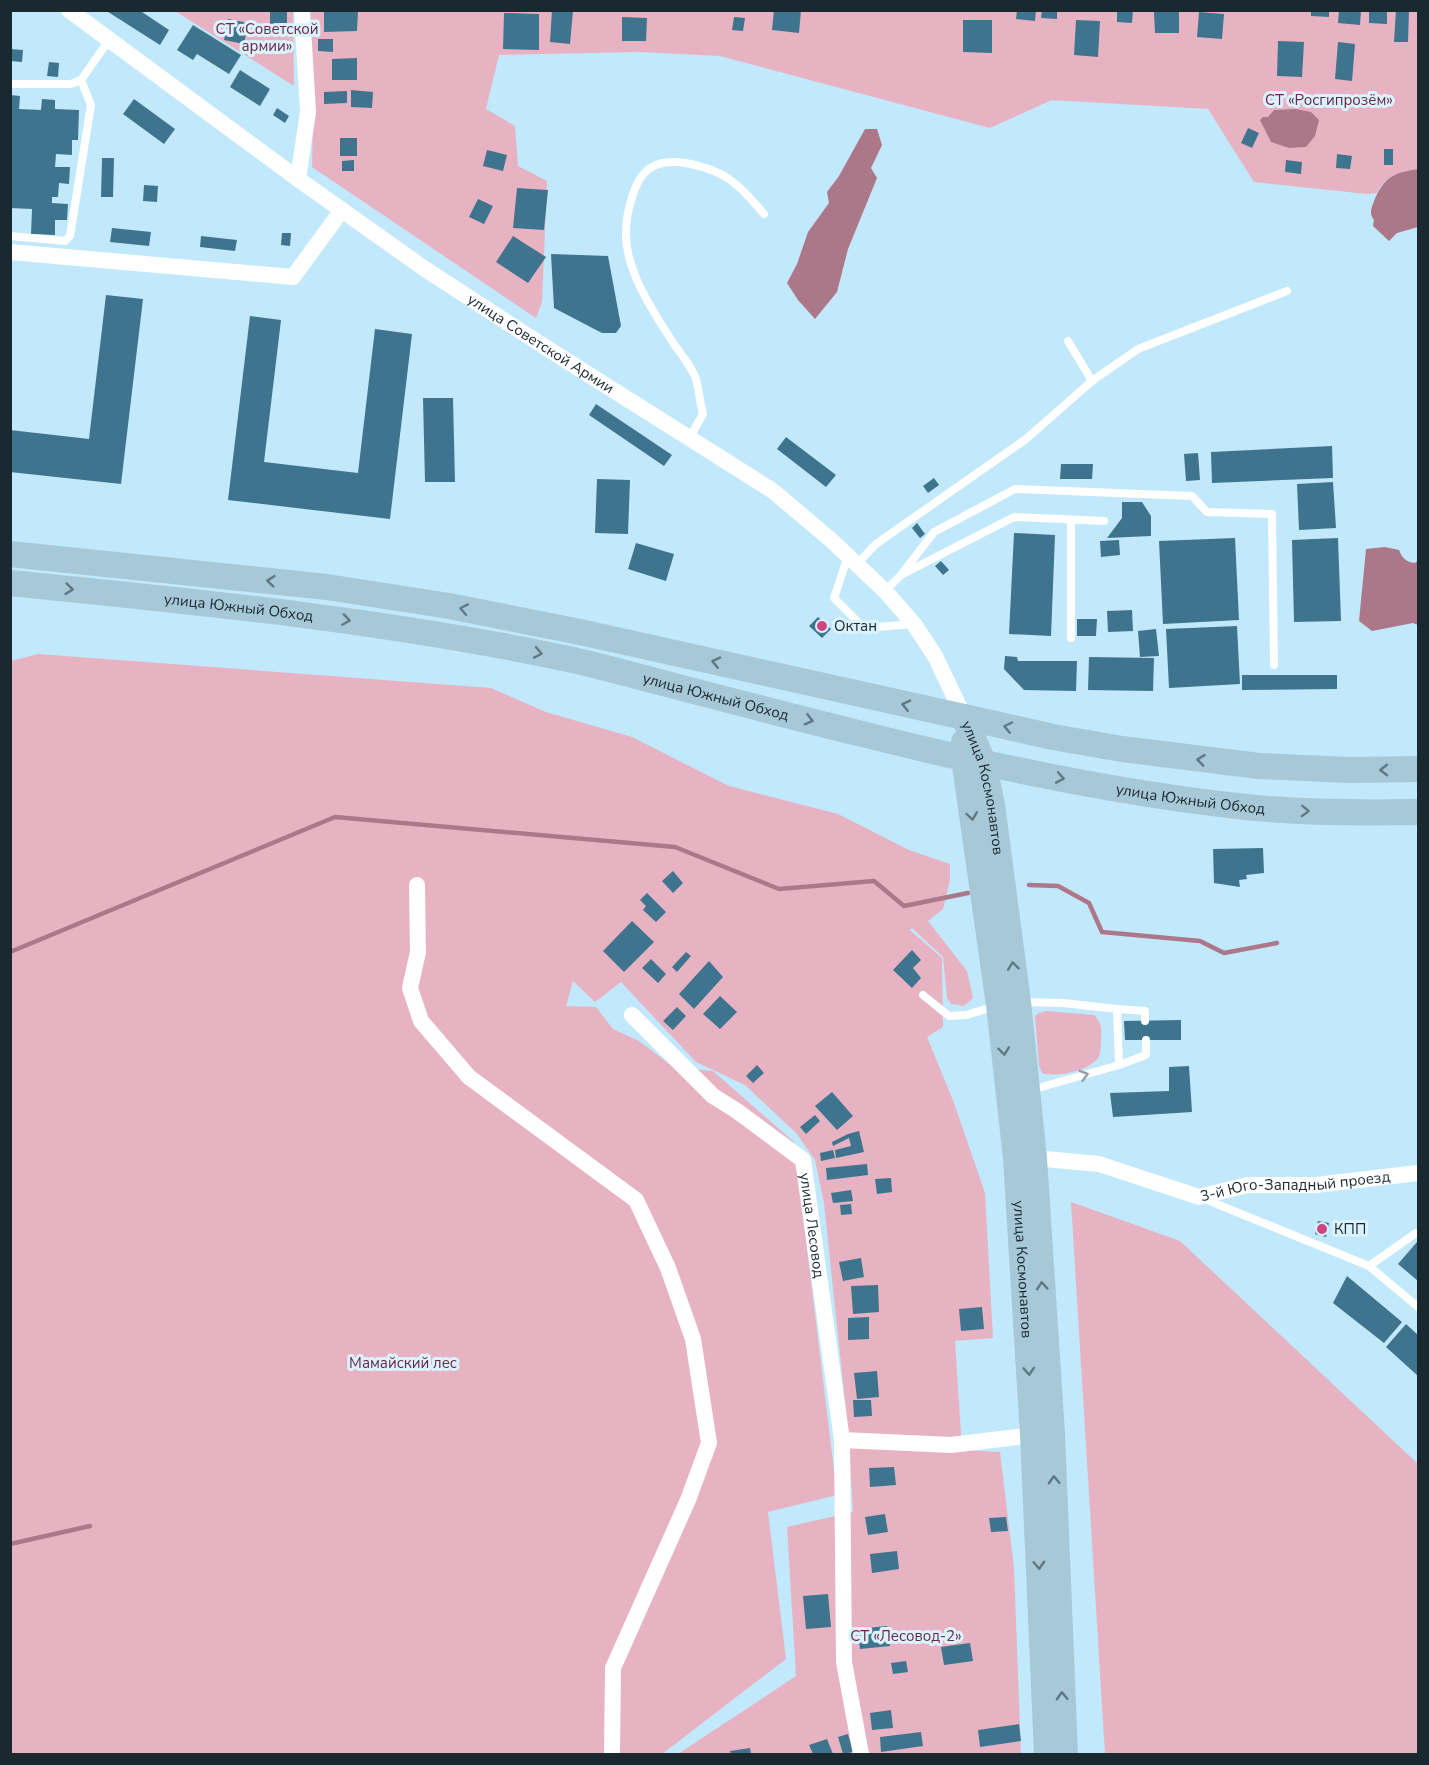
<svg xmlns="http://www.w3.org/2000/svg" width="1429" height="1765" font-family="'Nunito Sans',sans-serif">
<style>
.green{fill:#e7b3c3}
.water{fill:#ac7889}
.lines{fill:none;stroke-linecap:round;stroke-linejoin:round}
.stream{stroke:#ac7889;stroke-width:4.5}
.building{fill:#3e748d}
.service{stroke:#fff;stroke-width:8}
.minor{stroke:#fff;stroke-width:16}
.primary{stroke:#a7c8d7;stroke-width:26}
.oneway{stroke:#607884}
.oneway2{stroke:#989fa2}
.poi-dot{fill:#cf457f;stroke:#dbf3fe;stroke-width:2}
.labels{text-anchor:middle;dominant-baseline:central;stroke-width:6;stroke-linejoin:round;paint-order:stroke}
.park-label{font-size:15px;fill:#6a2842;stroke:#dbf3fe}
.street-label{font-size:15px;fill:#1a2930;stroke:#dbf3fe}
.poi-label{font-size:15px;fill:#1a2930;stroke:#dbf3fe;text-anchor:start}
</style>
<rect width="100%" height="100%" fill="#c1e8fb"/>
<path class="green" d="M175 11H293L294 86Z
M308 11H1418V169C1401 172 1384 176 1377 193L1367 194 1254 182 1208 109 1052 100 990 128 720 56 639 52 499 55 486 109 515 126 518 166 547 181 542 302 536 318 312 167 313 112Z
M38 654 491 688 546 712 632 737 729 786 838 814 909 850 950 864V880L943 909 928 921 967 971 973 998 964 1006 951 1004 947 998 943 957 912 928 910 930 942 958 943 1027 927 1037 954 1103 985 1193 993 1338 955 1341 962 1450 1000 1452 1014 1568 1021 1754H678L796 1676 787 1527 853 1512 848 1430 824 1203 815 1160 796 1133 745 1085 696 1062 621 982 595 1002 573 981 566 1006 596 1007 613 1029 639 1041 673 1067 713 1071 794 1142 837 1495 768 1512 786 1659 662 1754H11L10 702 12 701 10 700 11 661Z
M1046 1011 1094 1015C1101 1022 1102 1027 1101 1037 1101 1042 1101 1051 1099 1056 1093 1070 1056 1078 1042 1073L1039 1065 1035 1016 1039 1013Z
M1071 1202 1180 1241 1418 1464V1754H1105Z"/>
<path class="water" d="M1296 109 1311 112 1319 120 1315 136 1306 147 1289 148 1271 142 1260 120 1263 117H1268L1274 110Z
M865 129H877L882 145 871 168 877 178 848 249 837 292 815 319 798 300 787 283 797 264 808 232 829 203 827 192 839 176Z
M1418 169V227L1397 233 1389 241 1373 226 1374 220C1369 213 1371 209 1374 201 1384 177 1393 173 1418 169Z
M1385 547 1399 550C1402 558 1406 562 1415 563L1418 560V625L1413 623 1372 631 1359 621 1366 549Z"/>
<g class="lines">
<path class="stream" d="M1029 885 1058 886 1089 903 1102 932 1200 941 1224 953 1277 943
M10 952 335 817 675 847 779 889 874 881 904 906 968 893
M10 1544 90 1526"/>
</g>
<path class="building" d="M105 10H139L169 30 160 45Z
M324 10H358L357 31 324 32Z
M552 10 573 11 570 44 550 42Z
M774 10H801L799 33 772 30Z
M1017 10H1036L1035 21 1016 19Z
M1042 10H1057V19L1041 18Z
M1117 10H1133L1132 23 1117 22Z
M1311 10H1329V17L1311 16Z
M1339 10H1361L1360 25 1338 23Z
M1369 10H1387V24L1369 23Z
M1396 10H1409L1408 42H1394Z
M287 11V26H270V12Z
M1154 12H1179V33H1155Z
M1199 12 1224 14 1222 39 1197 37Z
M504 13 539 14V50L503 49Z
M622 17 647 18 646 41H622Z
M734 17 745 18 743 31 732 30Z
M228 19 248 23 244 44 224 40Z
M963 20H992V53L963 52Z
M1076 20 1100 21 1098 57 1074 55Z
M193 25 241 55 229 74 197 54 193 60 177 50Z
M318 39H333V52L318 51Z
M1278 41 1304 42 1302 77 1277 76Z
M1338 42 1355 44 1352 81 1335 79Z
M10 49 23 50 22 62 10 61Z
M357 58V80H332V59Z
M49 62 59 63 58 77 47 76Z
M240 70 270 89 260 106 230 87Z
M351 90 373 92 372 108 351 107Z
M347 91V103L324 104V92Z
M10 95 20 96 19 109 41 110 42 99 55 100V109L79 110 78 140H72V155L56 154 55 167H70L69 184 59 183 58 197H52V203L68 204 67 220H55V235L31 234 32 209 10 208Z
M134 99 175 129 164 144 123 114Z
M277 108 289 116 285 123 273 115Z
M1248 128 1259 133 1252 148 1241 143Z
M340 138H357V156H340Z
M1384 149H1393V165H1384Z
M487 150 507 155 503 171 483 166Z
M1337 154 1352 156 1350 169 1336 168Z
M102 158H114L113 197H101Z
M354 160V171H342V161Z
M1286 160 1302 162 1301 174 1285 172Z
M144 185 158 186 157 202 143 201Z
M517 188 548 190 544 230 513 228Z
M478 199 493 206 484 224 469 217Z
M112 228 151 232 149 246 110 242Z
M282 233H291L290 246 281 245Z
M201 236 237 240 235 251 200 247Z
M513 236 546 257 528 283 496 262Z
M551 254 608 256 621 326 616 333H602L554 308Z
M106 295 143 299 121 484 10 472V430L89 439Z
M250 316 281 320 264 462 358 473 375 329 412 334 390 519 228 500Z
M423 398H453L455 482H425Z
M596 404 672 455 664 466 589 415Z
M786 437 836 475 826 487 777 449Z
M1332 446 1333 478 1212 483 1211 452Z
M1198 453 1200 480 1186 481 1184 454Z
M1061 464H1093L1092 479H1060Z
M934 478 939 485 928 493 923 486Z
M597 479 630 480 628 534 595 533Z
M1333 482 1336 528 1299 530 1297 484Z
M1122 502H1142L1151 516V536L1107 538 1122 518Z
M917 523 925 534 920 538 912 528Z
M1014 533 1055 535 1051 636 1009 634Z
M1235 538 1239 620 1163 624 1159 541Z
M1338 538 1341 621 1294 622 1292 540Z
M1119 540 1120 555 1101 557 1100 541Z
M636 543 674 554 666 581 628 569Z
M941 561 949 570 943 575 935 566Z
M1132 610 1133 631 1108 632 1107 611Z
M818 617 831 629 822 638 809 626Z
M1077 619H1097L1096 636H1077Z
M1237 626 1240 684 1169 688 1166 629Z
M1156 629 1159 656 1140 657 1138 631Z
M1005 656 1017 657 1018 661H1077L1076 691 1024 690 1004 669Z
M1089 657 1154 658 1153 691 1088 690Z
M1242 675H1337V689L1242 690Z
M1263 848 1264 873 1246 875 1247 879 1239 880 1240 887 1214 883 1213 849Z
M673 871 683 883 673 893 662 881Z
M647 893 666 912 656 922 643 910 646 906 640 900Z
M632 921 654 942 624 972 603 951Z
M912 950 921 960 913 968 921 978 912 988 893 970Z
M686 952 691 956 677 972 672 967Z
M651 959 666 974 658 983 642 968Z
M709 961 723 977 694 1009 679 994Z
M720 996 737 1012 720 1029 703 1014Z
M677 1007 686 1016 673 1030 663 1021Z
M1181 1020V1040H1125L1124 1021Z
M757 1065 764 1073 753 1083 746 1076Z
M1189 1066 1192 1112 1113 1117 1110 1093 1169 1091V1067Z
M832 1092 853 1116 837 1130 815 1106Z
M815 1115 820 1121 806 1134 800 1127Z
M859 1131 864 1152 836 1158 835 1150 851 1146 849 1138 833 1146 832 1142 848 1134Z
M833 1150 835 1158 821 1161 820 1153Z
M867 1164 868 1175 827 1180 826 1168Z
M891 1178 892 1192 877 1194 875 1179Z
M851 1190 853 1201 833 1203 831 1193Z
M851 1204 852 1214 841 1215 840 1205Z
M1318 1221 1329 1223 1326 1237 1315 1234Z
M1417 1242 1418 1244V1281L1398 1264Z
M861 1258 864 1277 843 1281 839 1262Z
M1347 1276 1402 1322 1384 1343 1333 1303Z
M878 1285 879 1312 853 1314 851 1286Z
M982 1307 984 1329 961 1331 959 1309Z
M869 1317V1339L848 1340V1318Z
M1406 1324 1418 1335V1376L1386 1347Z
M877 1371 879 1397 857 1399 854 1373Z
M853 1400H871L872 1416 854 1417Z
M894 1467 896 1485 870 1487 869 1468Z
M885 1514 888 1532 868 1535 865 1517Z
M1006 1517 1008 1531 991 1532 989 1518Z
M897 1551 899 1569 872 1573 870 1554Z
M828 1594 831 1627 806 1629 803 1596Z
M887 1626 890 1646 860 1649 857 1629Z
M970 1643 973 1661 944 1665 941 1647Z
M906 1661 908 1672 893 1674 891 1663Z
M891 1710 893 1728 872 1730 870 1713Z
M1019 1724 1021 1741 980 1747 978 1730Z
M921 1732 923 1746 881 1752 880 1737Z
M848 1734 853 1752 843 1754 838 1737Z
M827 1739 833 1754H813L809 1745Z
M750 1748 751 1754H731L730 1751Z"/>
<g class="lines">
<path class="service" d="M10 84H71L81 80 109 40
M10 236 65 241 70 236 91 105 81 80
M1068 341 1092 381
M690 437 703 414C700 403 699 390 696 379 692 367 681 354 674 344 654 313 625 271 626 232 626 222 628 211 631 201 639 170 654 158 686 163 701 166 716 170 729 179 742 188 754 202 764 214
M1071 520V638
M848 556 834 598 864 628 914 624
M857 564 876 544 1026 439 1092 381 1138 349 1287 291
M901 575 934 532 1015 489 1192 496 1207 512 1272 514 1274 665
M885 591 901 575 1014 517 1104 521
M923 995 949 1016 966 1015 996 1006
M1020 1002 1063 1003 1117 1009 1119 1065 1031 1090
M1117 1009 1145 1011V1021
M1119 1065 1146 1055V1040
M1202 1198 1369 1266 1418 1307
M1369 1266 1416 1233 1418 1234"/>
<g class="minor">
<path id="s1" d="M69 10 298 179 425 269 545 347 773 491 831 540 885 591 914 624 935 656 964 717"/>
<path d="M298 179 308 112 302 10"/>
<path d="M10 252 293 277 342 210"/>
<path d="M417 885 418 952 410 988 421 1021 469 1077 636 1200 668 1268 693 1339 709 1443 688 1500 613 1668 612 1754"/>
<path id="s2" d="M632 1015 713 1096 737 1111 803 1160 842 1440 951 1445 1042 1434"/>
<path id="s3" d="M1034 1158 1099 1164 1199 1197 1247 1185H1316L1418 1173"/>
<path d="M842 1440 844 1662 861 1754"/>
</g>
<g class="primary">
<path d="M10 554 327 587 449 606 580 632 964 717 1053 737 1122 749 1259 766 1350 770 1418 769"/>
<path id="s4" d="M10 583C199 602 387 620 573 660 603 667 633 675 663 683 728 700 793 717 858 733 986 765 1115 793 1246 807 1303 813 1361 813 1418 812"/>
<path id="s5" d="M964 717 983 762 992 805 1018 1002 1034 1158 1052 1434 1065 1754"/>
<path id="s6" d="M964 742V758L999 1005 1016 1158 1033 1435 1047 1754"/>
</g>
</g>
<defs><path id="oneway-chevron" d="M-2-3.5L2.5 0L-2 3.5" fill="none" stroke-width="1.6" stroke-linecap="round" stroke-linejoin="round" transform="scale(1.5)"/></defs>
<g class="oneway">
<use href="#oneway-chevron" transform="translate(271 581) rotate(-174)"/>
<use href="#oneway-chevron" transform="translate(69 589) rotate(6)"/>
<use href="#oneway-chevron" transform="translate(464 609) rotate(-169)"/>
<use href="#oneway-chevron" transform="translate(346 620) rotate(9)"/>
<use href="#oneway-chevron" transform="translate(538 653) rotate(11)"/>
<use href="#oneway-chevron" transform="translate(716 662) rotate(-167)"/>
<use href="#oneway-chevron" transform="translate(906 705) rotate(-167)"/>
<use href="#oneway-chevron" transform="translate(809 720) rotate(14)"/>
<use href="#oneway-chevron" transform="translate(1008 727) rotate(-168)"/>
<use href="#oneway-chevron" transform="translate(1201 760) rotate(-173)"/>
<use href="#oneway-chevron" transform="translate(1384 770) rotate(180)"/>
<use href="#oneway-chevron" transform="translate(1060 778) rotate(10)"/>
<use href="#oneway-chevron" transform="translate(1305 811) rotate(2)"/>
<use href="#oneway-chevron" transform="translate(972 816) rotate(82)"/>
<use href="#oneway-chevron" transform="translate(1013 966) rotate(-97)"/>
<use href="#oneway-chevron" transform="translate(1004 1051) rotate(83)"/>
<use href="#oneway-chevron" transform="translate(1042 1286) rotate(-94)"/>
<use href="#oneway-chevron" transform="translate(1029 1371) rotate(86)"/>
<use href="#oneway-chevron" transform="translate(1054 1480) rotate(-92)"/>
<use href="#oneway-chevron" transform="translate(1039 1565) rotate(87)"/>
<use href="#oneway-chevron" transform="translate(1062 1696) rotate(-92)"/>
</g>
<use class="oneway2" href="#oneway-chevron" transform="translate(1084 1075) rotate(-16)"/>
<g class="poi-dot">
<circle cx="822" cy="626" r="6"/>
<circle cx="1322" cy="1229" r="6"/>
</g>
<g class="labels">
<g class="park-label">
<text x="267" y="29">СТ «Советской<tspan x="267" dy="17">армии»</tspan></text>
<text x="1329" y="100">СТ «Росгипрозём»</text>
<text x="403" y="1363">Мамайский лес</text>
<text x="906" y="1636">СТ «Лесовод-2»</text>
</g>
<g class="street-label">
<text stroke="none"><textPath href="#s1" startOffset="578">улица Советской Армии</textPath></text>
<text stroke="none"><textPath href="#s4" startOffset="230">улица Южный Обход</textPath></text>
<text stroke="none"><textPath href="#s4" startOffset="716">улица Южный Обход</textPath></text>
<text stroke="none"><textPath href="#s5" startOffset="74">улица Космонавтов</textPath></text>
<text stroke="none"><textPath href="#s4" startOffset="1202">улица Южный Обход</textPath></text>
<text stroke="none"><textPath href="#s3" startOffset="268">3-й Юго-Западный проезд</textPath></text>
<text stroke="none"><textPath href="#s2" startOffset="291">улица Лесовод</textPath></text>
<text stroke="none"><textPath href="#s6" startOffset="531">улица Космонавтов</textPath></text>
</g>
<g class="poi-label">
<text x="834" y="626">Октан</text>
<text x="1334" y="1229">КПП</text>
</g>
</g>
<rect width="1429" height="1765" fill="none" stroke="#1a2930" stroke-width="24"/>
</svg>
